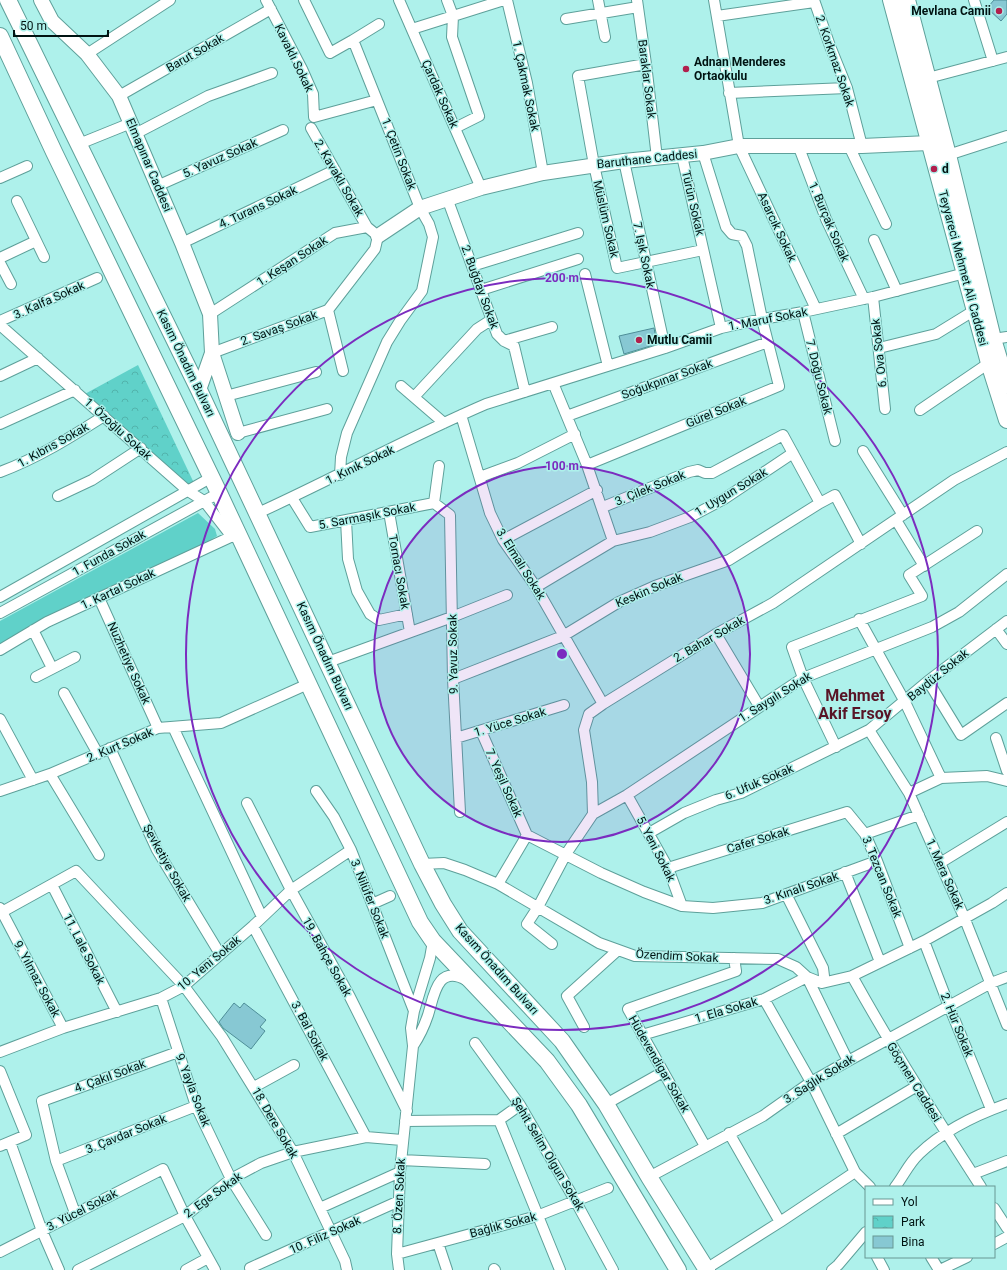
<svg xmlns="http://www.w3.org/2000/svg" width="1007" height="1270" font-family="Roboto,sans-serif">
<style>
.grass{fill:#60d1c9}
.park{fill:url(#park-crowns)}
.building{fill:#87c8d3;stroke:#4e8e98}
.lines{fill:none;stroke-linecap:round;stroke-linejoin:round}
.street-casing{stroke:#5ea09a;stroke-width:12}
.secondary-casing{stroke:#5ea09a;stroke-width:16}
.primary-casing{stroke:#5ea09a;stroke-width:18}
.street{stroke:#fff;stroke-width:10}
.secondary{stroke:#fff;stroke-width:14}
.primary{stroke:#fff;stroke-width:16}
.ring{fill:none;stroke:#7b2cbf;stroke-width:2}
.poi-dot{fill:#b11f4d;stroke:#aef1eb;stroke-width:1.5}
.labels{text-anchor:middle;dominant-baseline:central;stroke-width:3;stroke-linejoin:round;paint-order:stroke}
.poi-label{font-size:12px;font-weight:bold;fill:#001312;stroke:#aef1eb;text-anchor:start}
.street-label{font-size:12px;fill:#001312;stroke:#aef1eb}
.district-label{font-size:16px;font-weight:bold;fill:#581426;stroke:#aef1eb}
.centre{fill:#7b2cbf;stroke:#aef1eb;stroke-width:2}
.ring-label{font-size:12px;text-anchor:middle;font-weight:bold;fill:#7b2cbf;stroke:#aef1eb;stroke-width:3;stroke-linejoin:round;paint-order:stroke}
</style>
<defs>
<pattern id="park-crowns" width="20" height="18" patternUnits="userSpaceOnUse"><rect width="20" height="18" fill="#60d1c9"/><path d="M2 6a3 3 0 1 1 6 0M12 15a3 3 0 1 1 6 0" fill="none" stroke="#52b3ac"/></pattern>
</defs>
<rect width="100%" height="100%" fill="#aef1eb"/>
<path class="grass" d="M198 513 215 529 217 536 202 545C134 576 64 605 0 644V621Z"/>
<path class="park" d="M138 365 193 481 190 490 83 395Z"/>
<path class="building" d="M994 0H1007V14L1001 21 987 8Z
M654 328 657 344 624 354 619 336Z
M234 1003 240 1008 244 1003 266 1020 260 1027 265 1031 251 1049 223 1028 219 1022Z"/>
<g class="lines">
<defs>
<path id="street" d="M266 0 302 69 313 94 314 117 377 100
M304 0 330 53 353 40 420 208 429 224 433 237 422 291 400 321 387 342 347 433 341 457 340 475
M399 0 481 188
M447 0 453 16 452 37 479 116 455 128
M507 0 527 83 543 173
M598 0 605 37
M637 0 646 64 657 158
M714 0 739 146 816 309
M814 0 830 46 847 88 862 146
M974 0 993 61
M717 16 814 2
M566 19 638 7
M412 29 504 0
M353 40 379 24
M87 54 170 0
M646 64 578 76 594 165 617 268 703 250
M928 78 1007 57
M729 93 847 88
M119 96 271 9
M311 128 367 227
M135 134 208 96 272 73
M79 144 131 123
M798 145 826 219 864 299
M849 146 886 224
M948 155 1007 136
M682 156 721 328
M624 161 665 348
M0 178 27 166
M157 186 283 130
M447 198 497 334 504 341 514 346 525 392
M17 201 44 257
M874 240 897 291
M182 243 335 170
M0 258 36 241
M0 263 11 284
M472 266 578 233
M585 274 608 366
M481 290 578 259
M873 297 885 409
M328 310 343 371
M803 312 835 441
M210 314 335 233 367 227 378 236 375 249 328 310 212 353
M0 321 97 278
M0 325 188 491 204 501 232 537
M993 339 1007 337
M504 341 552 327
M879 348 936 334 975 310
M0 376 38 358
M553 383 587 465 613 541
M401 386 444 423
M226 396 316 372
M414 397 477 329 491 320
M920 410 989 363
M461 415 490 513 503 540 536 587 603 704
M567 416 768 342
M0 424 75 390
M238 433 327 409
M863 451 903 515
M587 465 779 386 762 319 747 246 742 236 732 234 726 227 703 153
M0 472C38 458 71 437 104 416
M480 477 518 463 575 434
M58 496 92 480 141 448
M292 498 310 527 434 503
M434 503 450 515 453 679 460 812
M434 503 439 466
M603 507 689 472 698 470 705 473H712L783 435 820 503 835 495 861 544
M389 512 410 632
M258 513C335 478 409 437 486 404L665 348 721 328 762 319 803 312 873 297 965 273
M346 520 348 559 357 591 370 614 379 620 407 614
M896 520 924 566
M503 540 597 490
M536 587 613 541 650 532 690 517 724 499 793 453
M0 597 212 477
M99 598 158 728
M0 613 219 493
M859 619 905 702 941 778
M996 629 1007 644
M33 630 52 668
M716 634 759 706
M0 650 47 622 237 534
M328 662 452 617 507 595
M36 677 75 657
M453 679 563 636 619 602 655 586 729 560 820 503
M928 681 961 735 1007 703
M64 693 98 754
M0 719 33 780
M173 727 262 917
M869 730 909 793 964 917 1007 1025
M481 731 527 835 601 873 644 892 682 906 713 908 762 903 877 861
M456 738 564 705
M996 738 1007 771
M836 747 803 678 792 647 922 596 909 575 977 531
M110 748 157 850 220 954
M50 774 99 855
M0 791 50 774 158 728 221 723 308 684
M316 791 334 817 351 850 414 1011
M909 793 941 778 987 776 1007 781
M627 795 668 868 682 906
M247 803 291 890 350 997 407 1111
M593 814 627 795 803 678 932 627 959 612 1007 574
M649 833 684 813 716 800 741 793 869 730 928 681 1007 621
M865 834 919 815
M940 863 1007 822
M422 864 444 863 465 870 498 884 599 943 635 956 778 959 796 967 807 977 848 1061
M668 868 847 812 865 834 877 861 910 948
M845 872 880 962
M498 884 527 835
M52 885 117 1012
M786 894 823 968 824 976 822 983
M372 904 390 896
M0 908 63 1028
M0 913 76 871 184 986 222 1037 293 1152 345 1261 347 1270
M253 926 366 1137
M924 941 949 1006 991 1109
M552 944 527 924 538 907 566 854 593 814 592 782 584 730 589 714 603 704 716 634 773 603 954 480 1007 452
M852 976C892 1048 936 1117 981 1187
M161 998 196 1106 231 1179 266 1235
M764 999 811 1082 855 1172 870 1187
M584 1027 567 996 618 950
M642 1035 764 999 807 977 822 983 852 976 924 941 992 903 1007 893
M475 1043 520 1105 576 1202 613 1270
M413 1046C419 1037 424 1027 428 1015 434 996 437 964 466 980
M0 1052 63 1028 161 998 184 986 253 926 291 890 351 850
M0 1071 26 1135 0 1146
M254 1087 294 1065
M606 1104 663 1072
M520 1105 499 1120 560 1270
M405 1121 499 1120
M729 1133 780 1222
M836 1134 917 1086
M10 1142 42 1231 59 1270
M705 1146 628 1009 736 971 734 958
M401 1160 485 1164
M56 1161 196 1106
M973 1174 1007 1161
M649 1177 763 1116 811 1082 848 1061 991 983 1007 977
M895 1187C903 1177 909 1163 919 1154 943 1131 976 1115 1007 1104
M320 1208 400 1172
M994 1208 1007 1228
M75 1213 56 1161 42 1101 178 1052
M438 1243 447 1270
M994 1244 1007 1237
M0 1252 163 1169 185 1216 215 1270
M397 1254 537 1216 608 1188
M877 1257 884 1270
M931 1257 939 1270
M250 1268 399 1201
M494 1269 495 1270
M706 1269 780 1222 855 1172
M78 1270 185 1216 231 1179 261 1163 293 1152 366 1137 402 1140
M186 1270 208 1258
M399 1270 397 1254 400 1172 413 1046 411 1028 414 1011 430 958 433 941
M832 1270 838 1265 866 1232
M940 1270 967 1257"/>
<path id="secondary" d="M41 0 52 21 87 54 119 96 182 243 210 314 212 353 199 390
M378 236 420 208 481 188 543 173 624 161 703 153 739 146H862L929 143
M212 353 238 433"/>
<path id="primary" d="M8 0 199 390 422 864 443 904 460 931 562 1041 606 1104 649 1177 707 1270
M891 0 989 363 1007 420
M907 0 948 155 993 339 1007 385
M0 36 54 152 219 493 420 922 433 941 547 1061 579 1105 678 1270"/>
</defs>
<use href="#street" class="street-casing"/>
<use href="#secondary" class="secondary-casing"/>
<use href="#primary" class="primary-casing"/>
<use href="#street" class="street"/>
<use href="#secondary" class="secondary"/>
<use href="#primary" class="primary"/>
</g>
<circle cx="562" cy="654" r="188" fill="#7b2cbf" fill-opacity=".12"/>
<g class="ring">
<circle cx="562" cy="654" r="188"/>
<circle cx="562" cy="654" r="376"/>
</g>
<g class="poi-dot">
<circle cx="999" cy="11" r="4"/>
<circle cx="686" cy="69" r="4"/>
<circle cx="934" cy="169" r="4"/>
<circle cx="639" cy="340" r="4"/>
</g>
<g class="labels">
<g class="poi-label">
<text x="991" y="11" text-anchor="end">Mevlana Camii</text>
<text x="694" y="62">Adnan Menderes<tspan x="694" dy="14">Ortaokulu</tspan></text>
<text x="942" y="169">d</text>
<text x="647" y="340">Mutlu Camii</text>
</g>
<g class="street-label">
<text transform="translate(195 53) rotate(-30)">Barut Sokak</text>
<text transform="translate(294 58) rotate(64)">Kavaklı Sokak</text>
<text transform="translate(835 61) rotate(71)">2. Korkmaz Sokak</text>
<text transform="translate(647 79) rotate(83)">Baraklar Sokak</text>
<text transform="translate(526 86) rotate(78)">1. Çakmak Sokak</text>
<text transform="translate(440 94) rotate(66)">Çardak Sokak</text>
<text transform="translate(399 154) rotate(69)">1. Çetin Sokak</text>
<text transform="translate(220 158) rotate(-24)">5. Yavuz Sokak</text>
<text transform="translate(647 159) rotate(-6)">Baruthane Caddesi</text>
<text transform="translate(149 165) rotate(67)">Elmapınar Caddesi</text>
<text transform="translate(339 178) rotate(60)">2. Kavaklı Sokak</text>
<text transform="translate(693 203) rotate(77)">Türün Sokak</text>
<text transform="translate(258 207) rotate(-25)">4. Turans Sokak</text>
<text transform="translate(606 219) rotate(77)">Müslüm Sokak</text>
<text transform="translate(829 222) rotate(67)">1. Burçak Sokak</text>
<text transform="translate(777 227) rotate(65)">Asarcık Sokak</text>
<text transform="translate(644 255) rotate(78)">7. Işık Sokak</text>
<text transform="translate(292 261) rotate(-33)">1. Keşan Sokak</text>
<text transform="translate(963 268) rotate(75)">Teyyareci Mehmet Ali Caddesi</text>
<text transform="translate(480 287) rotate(70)">2. Buğday Sokak</text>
<text transform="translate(49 300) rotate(-24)">3. Kalfa Sokak</text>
<text transform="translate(768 319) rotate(-11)">1. Maruf Sokak</text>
<text transform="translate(279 328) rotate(-20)">2. Savaş Sokak</text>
<text transform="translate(879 353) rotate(-96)">6. Ova Sokak</text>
<text transform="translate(186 363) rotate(64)">Kasım Önadım Bulvarı</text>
<text transform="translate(819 377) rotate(76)">7. Doğu Sokak</text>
<text transform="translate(667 379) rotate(-20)">Soğukpınar Sokak</text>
<text transform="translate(716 412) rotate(-22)">Gürel Sokak</text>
<text transform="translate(118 429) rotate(42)">1. Özoğlu Sokak</text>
<text transform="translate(53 445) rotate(-29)">1. Kıbrıs Sokak</text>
<text transform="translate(360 465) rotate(-26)">1. Kınık Sokak</text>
<text transform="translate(650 488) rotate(-22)">3. Çilek Sokak</text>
<text transform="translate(731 492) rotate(-31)">1. Uygun Sokak</text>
<text transform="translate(367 516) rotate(-11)">5. Sarmaşık Sokak</text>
<text transform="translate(109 553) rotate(-29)">1. Funda Sokak</text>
<text transform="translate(521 564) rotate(58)">3. Elmalı Sokak</text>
<text transform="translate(399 572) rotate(80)">Tornacı Sokak</text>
<text transform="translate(118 589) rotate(-25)">1. Kartal Sokak</text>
<text transform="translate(649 590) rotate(-23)">Keskin Sokak</text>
<text transform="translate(709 639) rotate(-30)">2. Bahar Sokak</text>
<text transform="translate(453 654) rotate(-91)">9. Yavuz Sokak</text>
<text transform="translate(325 656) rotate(65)">Kasım Önadım Bulvarı</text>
<text transform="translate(129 663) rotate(66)">Nuzhetiye Sokak</text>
<text transform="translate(938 675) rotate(-39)">Baydüz Sokak</text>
<text transform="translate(775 697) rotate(-32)">1. Saygılı Sokak</text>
<text transform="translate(510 722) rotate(-17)">1. Yüce Sokak</text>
<text transform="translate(120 745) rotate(-23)">2. Kurt Sokak</text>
<text transform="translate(759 782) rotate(-23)">6. Ufuk Sokak</text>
<text transform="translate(504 783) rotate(66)">7. Yeşil Sokak</text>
<text transform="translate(758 840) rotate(-17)">Cafer Sokak</text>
<text transform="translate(656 849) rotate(63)">5. Yeni Sokak</text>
<text transform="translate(167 863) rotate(61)">Şevketiye Sokak</text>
<text transform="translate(945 874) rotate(66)">1. Mera Sokak</text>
<text transform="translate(882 877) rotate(68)">3. Tezcan Sokak</text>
<text transform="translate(801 888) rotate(-19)">3. Kınalı Sokak</text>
<text transform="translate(370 899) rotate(68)">3. Nilüfer Sokak</text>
<text transform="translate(84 949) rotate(63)">11. Lale Sokak</text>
<text transform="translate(677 956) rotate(3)">Özendim Sokak</text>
<text transform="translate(327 957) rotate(61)">19. Bahçe Sokak</text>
<text transform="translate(209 963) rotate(-40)">10. Yeni Sokak</text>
<text transform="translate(497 969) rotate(48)">Kasım Önadım Bulvarı</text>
<text transform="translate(37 979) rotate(62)">9. Yılmaz Sokak</text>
<text transform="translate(726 1010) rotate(-16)">1. Ela Sokak</text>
<text transform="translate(957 1025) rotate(68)">2. Hür Sokak</text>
<text transform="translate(310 1031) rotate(62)">3. Bal Sokak</text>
<text transform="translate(659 1064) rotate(60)">Hüdevendigar Sokak</text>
<text transform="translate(110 1076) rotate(-20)">4. Çakıl Sokak</text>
<text transform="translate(819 1079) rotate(-32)">3. Sağlık Sokak</text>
<text transform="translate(914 1082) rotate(58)">Göçmen Caddesi</text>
<text transform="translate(193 1090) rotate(69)">9. Yayla Sokak</text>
<text transform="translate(275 1123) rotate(60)">18. Dere Sokak</text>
<text transform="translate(126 1134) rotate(-22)">3. Çavdar Sokak</text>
<text transform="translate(548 1154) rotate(59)">Şehit Selim Olgun Sokak</text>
<text transform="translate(213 1195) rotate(-36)">2. Ege Sokak</text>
<text transform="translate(399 1196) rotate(-87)">8. Özen Sokak</text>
<text transform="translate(82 1210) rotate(-27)">3. Yücel Sokak</text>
<text transform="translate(503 1225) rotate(-15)">Bağlık Sokak</text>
<text transform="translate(325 1235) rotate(-24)">10. Filiz Sokak</text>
</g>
<g class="district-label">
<text x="855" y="695">Mehmet<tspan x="855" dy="18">Akif Ersoy</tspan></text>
</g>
</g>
<circle cx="562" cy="654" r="6" class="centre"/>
<g class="ring-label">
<text x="562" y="282">200 m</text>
<text x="562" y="470">100 m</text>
</g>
<rect x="865" y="1186" width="130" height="72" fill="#aef1eb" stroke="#689894"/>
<rect x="873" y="1199" width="20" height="6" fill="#ffffff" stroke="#689894"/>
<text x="901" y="1206" font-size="12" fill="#001312">Yol</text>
<rect x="873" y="1216" width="20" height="12" fill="url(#park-crowns)" stroke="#689894"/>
<text x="901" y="1226" font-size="12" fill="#001312">Park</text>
<rect x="873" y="1236" width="20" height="12" fill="#87c8d3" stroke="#689894"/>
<text x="901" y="1246" font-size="12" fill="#001312">Bina</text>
<path d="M14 30v6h94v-6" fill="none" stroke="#001312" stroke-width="2"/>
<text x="20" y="30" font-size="12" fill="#001312" stroke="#aef1eb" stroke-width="3" paint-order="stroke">50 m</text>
</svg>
